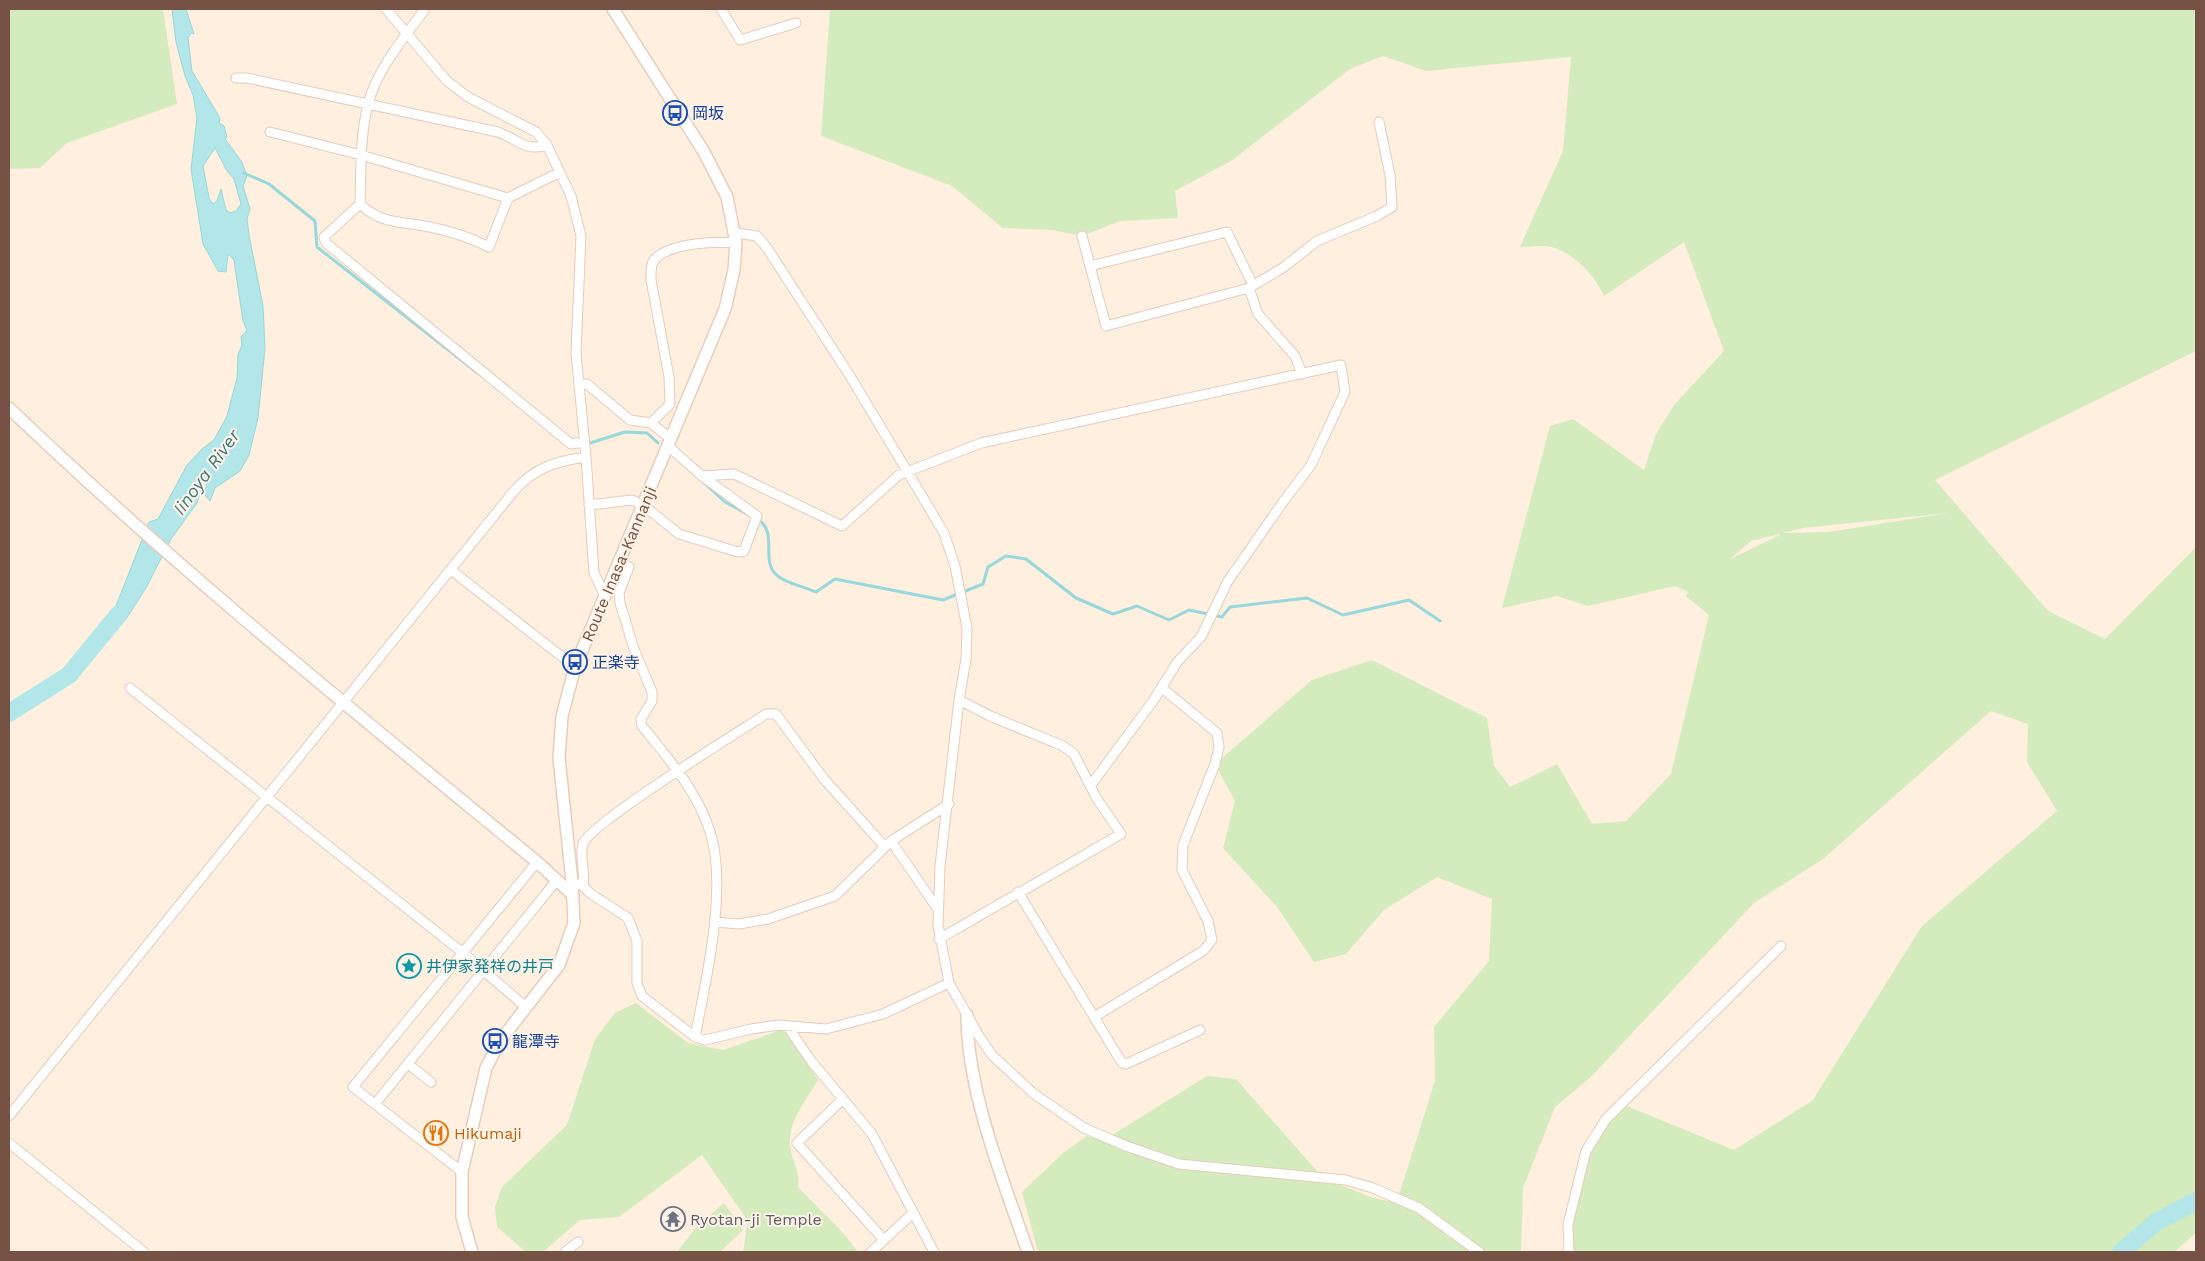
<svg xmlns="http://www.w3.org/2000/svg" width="2205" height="1261" font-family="'Work Sans','Noto Sans JP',sans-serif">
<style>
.green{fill:#d4ecbd;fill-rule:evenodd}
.water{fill:#b2e6e8;stroke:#98d7db;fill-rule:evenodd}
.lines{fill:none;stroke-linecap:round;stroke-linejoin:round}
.stream{stroke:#98d7db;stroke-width:3}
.river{stroke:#b2e6e8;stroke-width:18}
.street-casing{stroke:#e4ccbd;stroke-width:11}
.secondary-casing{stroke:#eaccba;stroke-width:14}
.street{stroke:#fff;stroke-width:9}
.secondary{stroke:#fff;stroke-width:11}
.labels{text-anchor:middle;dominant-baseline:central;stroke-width:4;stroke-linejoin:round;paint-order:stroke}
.transit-label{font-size:16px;fill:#164399;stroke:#fff3e7;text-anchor:start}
.street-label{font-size:16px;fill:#765245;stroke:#fff3e7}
.culture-label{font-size:16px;fill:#0d838f;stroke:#fff3e7;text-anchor:start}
.food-label{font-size:16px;fill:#c56008;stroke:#fff3e7;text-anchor:start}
.worship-label{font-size:16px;fill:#5b616d;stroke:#fff3e7;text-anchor:start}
.water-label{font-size:18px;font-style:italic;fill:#38787d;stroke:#fff3e7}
</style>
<rect width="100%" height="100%" fill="#feefdf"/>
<path class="green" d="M9 9H163L177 104 67 143 40 168 9 169Z
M830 9H2196V351L1935 480 2048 611 2105 639 2196 547V1233L2174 1252H1569L1570 1220 1586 1151 1622 1104 1734 1150 1812 1101 1922 926 2057 811 2027 762 2028 724 1991 711 1823 859 1754 903 1592 1076 1555 1107 1523 1188 1521 1252H1038L1022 1192 1063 1153 1087 1136 1104 1140 1207 1076 1236 1079 1323 1178 1373 1198 1407 1205 1398 1198 1435 1081 1434 1027 1489 961 1492 899 1437 877 1384 910 1346 954 1314 962 1277 907 1223 848 1235 801 1215 764 1312 680 1372 660 1487 718 1494 766 1510 787 1557 764 1592 824 1626 821 1671 774 1709 615 1686 596 1689 592 1675 586 1588 606 1557 596 1502 608 1550 426 1573 419 1644 470 1656 434 1674 405 1724 351 1684 242 1604 296C1595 276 1577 256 1555 248 1545 244 1530 247 1520 247L1563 151 1571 57 1426 71 1383 56 1350 69 1231 161 1175 191 1178 218 1120 221 1082 236 1052 230 1003 228 952 186 821 136ZM1948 513 1829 532 1783 533 1803 528ZM1780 534V535L1730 559 1751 541Z
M636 1003 688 1043 723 1050 784 1029 818 1080C807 1099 787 1123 790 1146 792 1163 800 1168 798 1187L845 1235 858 1252H743L748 1221 702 1155 619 1217 580 1220 543 1252H526L497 1227 495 1207 502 1187 567 1125 595 1039 615 1013Z
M724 1203 743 1230 720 1252H677L697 1226Z"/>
<path class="water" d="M172 9H186L194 34 191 33 188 38 192 71 220 118 219 123 224 126 227 137 225 139 242 162 247 176 243 186 250 209 247 219 249 235 263 306 265 348 258 418 249 455 240 471 215 488 210 501 204 494 208 480 207 478 204 480 197 503 171 539 146 588 126 619 110 637 101 630 110 621 149 522 158 519 187 465 202 449 214 440 227 416 237 378 238 355 242 345 241 337 247 330 243 321 234 260 228 254 226 272 218 271 203 244 191 169 197 118 193 95 185 76 176 42ZM215 148 227 171 234 179 241 204 236 211 230 213 226 210 221 189 217 201 213 204 209 198 203 166Z"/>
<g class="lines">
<path class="stream" d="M244 173 269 184 315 221 317 247 479 374
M587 444 625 432 647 433 658 443
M700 479 725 502 749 515
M757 519C780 532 758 563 779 577 789 584 805 587 816 592L835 579 943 600 983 584 988 567 1006 556 1026 559 1076 598 1113 614 1137 606 1169 620 1189 610 1222 617 1230 607 1307 598 1343 615 1409 600 1440 621"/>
<path class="river" d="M9 713 69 675 119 614
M2121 1252 2156 1222 2196 1201"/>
<defs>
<path id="street" d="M386 9 447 81 468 97 536 132 547 145 571 196 581 236 576 353 586 457 594 573 605 596
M425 9C404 38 377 69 368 104 360 136 361 172 360 204L324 237 326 243 571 444 584 442
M721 9 740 40 796 23
M236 78H247L498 132C518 139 524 152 547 145
M270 132 361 155 508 198 560 172
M360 204C382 225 402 221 430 227 450 231 471 238 489 247L508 198
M736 233 757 236 767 248 850 376 919 491 944 533 955 566 967 628 966 659 959 700 940 866 938 925 949 983 979 1036 992 1055 1034 1094 1084 1128 1126 1146 1179 1164 1346 1180 1373 1188 1419 1208 1479 1252
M1082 236 1106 326 1249 288
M1090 266 1227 232 1253 285
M1302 374 1295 356 1258 314 1249 288 1284 267 1317 241 1377 216 1392 207 1390 175 1379 122
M579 384H587L630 420 651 423
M671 439 651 423 670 404 669 377 651 280C651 273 650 263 656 258 672 243 715 241 736 243
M668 446 702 476 734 474 842 526 899 475 981 443 1341 365 1345 392 1311 465 1283 502 1228 581 1201 637 1178 661 1153 701 1091 785
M589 505 632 500 643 505 679 534 738 552 744 551 757 516 702 476
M619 562 629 567 619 593 620 603 634 649 652 692V701L641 719 642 726C668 758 698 792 710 832 728 886 706 981 695 1037
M451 570 575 667
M130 688 463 953 527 1008
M891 841 937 908
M572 882 583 886 591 894 628 918 637 941V983L642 996 695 1037 705 1040 751 1029 778 1025 826 1029 883 1014 949 983
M583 886C586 872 579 857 583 844 589 824 740 731 766 714H776L824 779 885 847
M1018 892 1122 1063 1126 1064 1200 1030
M715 922 739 924 768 919 835 896 891 841 949 804
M939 939 1121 834 1097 799 1074 754 1063 746 990 716 959 700
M1094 1017 1203 951 1212 940 1208 921 1182 870 1183 845 1215 764 1219 747 1217 733 1162 688
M787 1026 812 1062 872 1134 934 1252
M408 1064 431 1082
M843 1099 797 1143 884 1240
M375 1104 557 880
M9 1116 514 491C534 468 556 461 586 457
M9 1143 144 1252
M462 1172 353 1087 537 862
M565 1252 578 1242
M871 1252 913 1213
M1569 1252 1568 1224 1586 1151 1606 1119 1781 946"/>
<path id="secondary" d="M9 408C177 569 357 714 537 862L573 895
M967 1015C967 1091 1003 1180 1028 1252
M472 1252 462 1217V1172L486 1068 500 1041 559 965 574 923 572 882 559 758 562 716 575 667 725 309 734 270 736 243 727 197 704 152 613 9"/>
</defs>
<use href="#street" class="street-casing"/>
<use href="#secondary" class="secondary-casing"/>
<use href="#street" class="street"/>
<use href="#secondary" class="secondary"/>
</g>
<defs>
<symbol id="bus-ring" viewBox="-11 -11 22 22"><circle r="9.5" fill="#fff3e7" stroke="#1a4fb4" stroke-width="1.5"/><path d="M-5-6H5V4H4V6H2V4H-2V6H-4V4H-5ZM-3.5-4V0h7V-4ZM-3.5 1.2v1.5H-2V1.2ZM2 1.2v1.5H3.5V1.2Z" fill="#1a4fb4"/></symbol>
<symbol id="sight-ring" viewBox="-11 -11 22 22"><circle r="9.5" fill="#fff3e7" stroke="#0f9aa8" stroke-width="1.5"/><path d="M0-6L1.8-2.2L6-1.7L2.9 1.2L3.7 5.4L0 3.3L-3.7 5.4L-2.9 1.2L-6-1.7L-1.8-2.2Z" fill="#0f9aa8"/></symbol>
<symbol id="restaurant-ring" viewBox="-11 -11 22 22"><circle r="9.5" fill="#fff3e7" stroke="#e8710a" stroke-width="1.5"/><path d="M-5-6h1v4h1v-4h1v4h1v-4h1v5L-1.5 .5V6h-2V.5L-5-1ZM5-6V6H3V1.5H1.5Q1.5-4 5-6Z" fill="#e8710a"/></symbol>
<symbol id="temple-ring" viewBox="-11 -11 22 22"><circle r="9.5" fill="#fff3e7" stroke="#6b7280" stroke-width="1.5"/><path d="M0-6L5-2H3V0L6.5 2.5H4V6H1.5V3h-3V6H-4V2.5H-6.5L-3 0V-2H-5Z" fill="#6b7280"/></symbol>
</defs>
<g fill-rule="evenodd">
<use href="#bus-ring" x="661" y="99" width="28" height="28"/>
<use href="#bus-ring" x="561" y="648" width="28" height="28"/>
<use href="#sight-ring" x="395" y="952" width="28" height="28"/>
<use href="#bus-ring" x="481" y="1027" width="28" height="28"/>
<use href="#restaurant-ring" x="422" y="1119" width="28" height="28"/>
<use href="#temple-ring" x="659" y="1205" width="28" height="28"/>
</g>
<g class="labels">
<g class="transit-label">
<text x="692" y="113">岡坂</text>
<text x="592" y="662">正楽寺</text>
<text x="512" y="1041">龍潭寺</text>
</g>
<g class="street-label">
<text transform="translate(619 564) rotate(-67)">Route Inasa-Kannanji</text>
</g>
<g class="culture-label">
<text x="426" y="966">井伊家発祥の井戸</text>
</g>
<g class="food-label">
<text x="454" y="1133">Hikumaji</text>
</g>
<g class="worship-label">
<text x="690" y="1219">Ryotan-ji Temple</text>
</g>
<g class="water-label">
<text transform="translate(206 472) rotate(-54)">Iinoya River</text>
</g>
</g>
<rect width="2205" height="1261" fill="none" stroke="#765245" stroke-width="20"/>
</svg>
